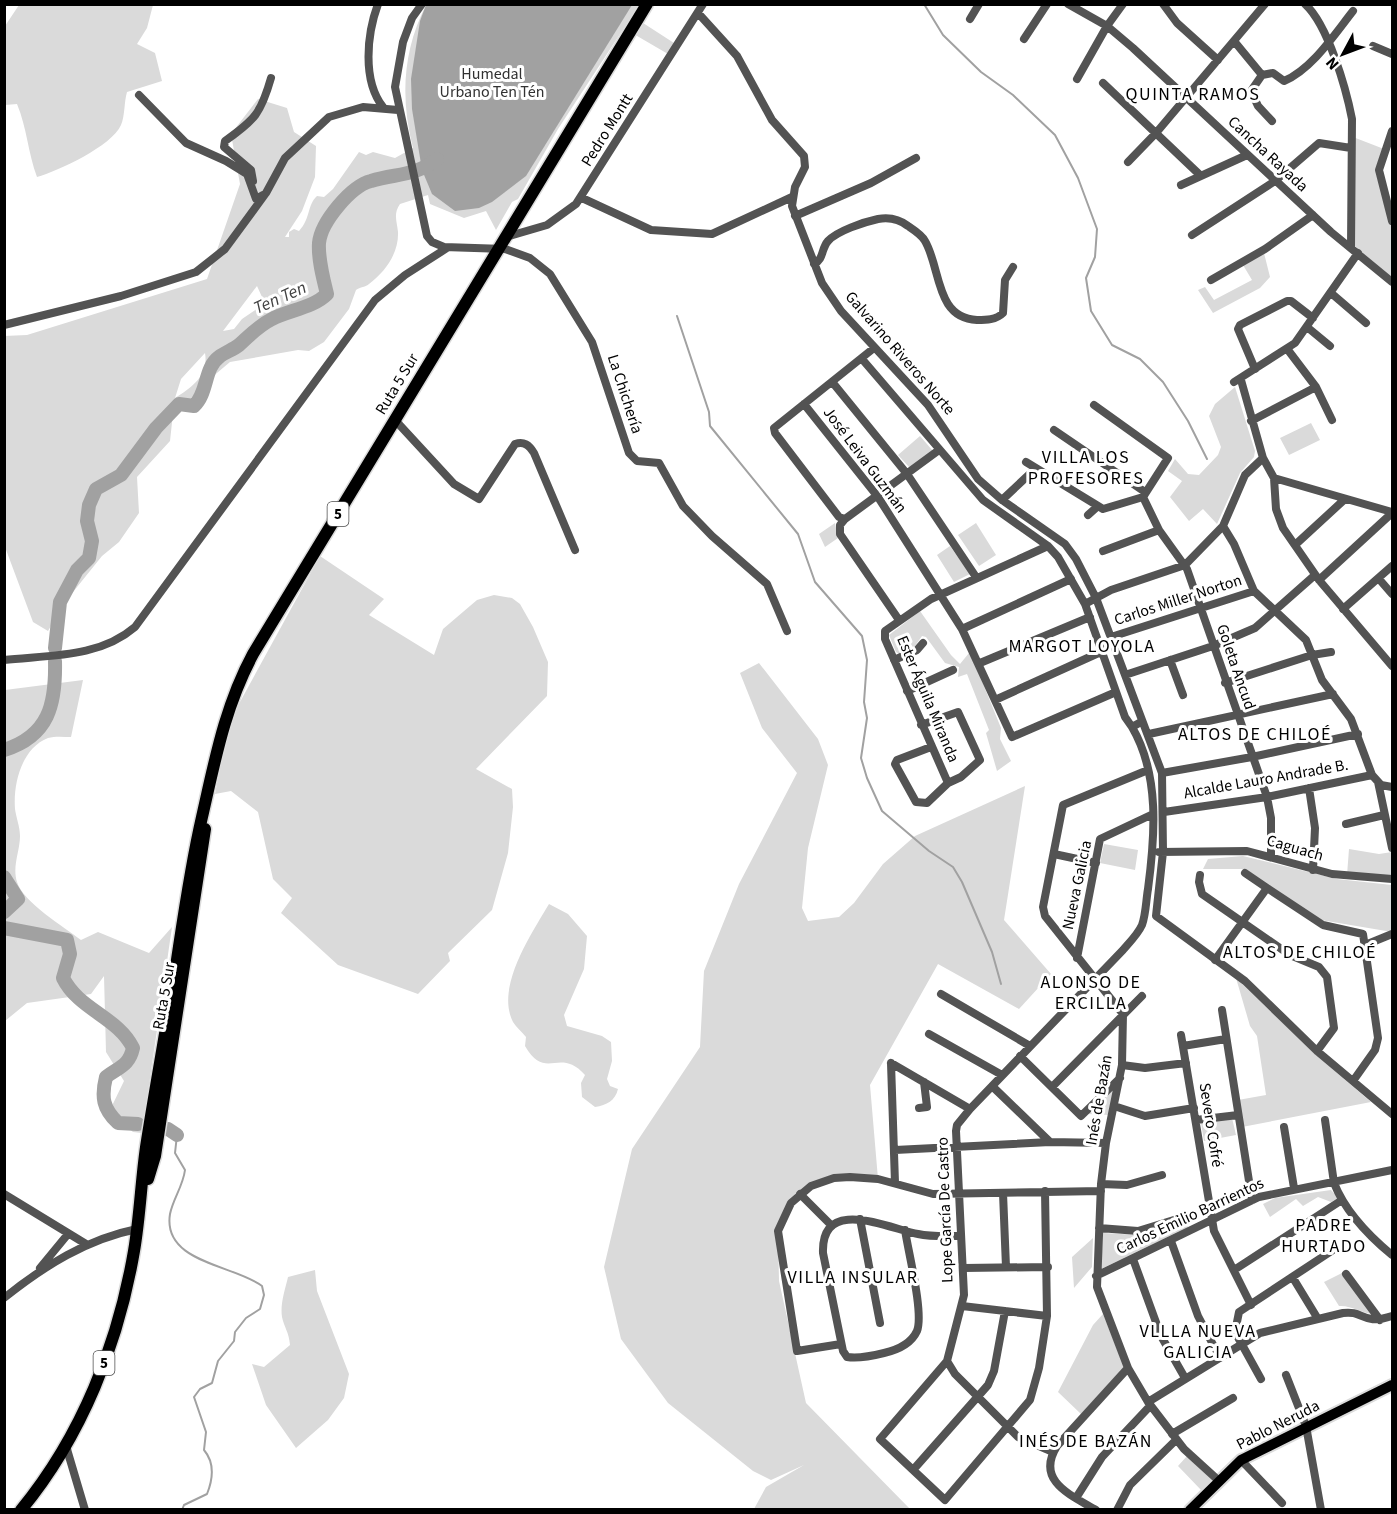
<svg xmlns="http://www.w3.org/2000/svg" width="1397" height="1514" font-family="'Source Sans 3',sans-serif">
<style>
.green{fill:#dadada;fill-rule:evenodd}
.water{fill:#a1a1a1}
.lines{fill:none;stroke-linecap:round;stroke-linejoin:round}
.stream{stroke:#a1a1a1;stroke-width:2}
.river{stroke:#a1a1a1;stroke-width:14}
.major-casing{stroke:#dbdbdb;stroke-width:14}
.highway-casing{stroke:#dbdbdb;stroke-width:15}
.minor{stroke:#535353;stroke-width:8}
.major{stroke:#000;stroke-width:10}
.highway{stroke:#000;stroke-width:12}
.labels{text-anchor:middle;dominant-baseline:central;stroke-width:6;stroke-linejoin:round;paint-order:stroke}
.shield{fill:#fff;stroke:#4c4c4c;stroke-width:1.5}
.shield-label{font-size:15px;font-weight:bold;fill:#000}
.park-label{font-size:16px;fill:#313131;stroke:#fff}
.street-label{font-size:16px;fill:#000;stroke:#fff}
.neighbourhood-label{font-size:18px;letter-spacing:1.5px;fill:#000;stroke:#fff}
.water-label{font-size:18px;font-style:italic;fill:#424242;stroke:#fff}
</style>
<rect width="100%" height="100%" fill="#fff"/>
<path class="green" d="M19 5H153L147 28 137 44 155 53 162 81 127 92C124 102 125 116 121 125 112 146 58 171 37 177 28 153 27 128 17 104L5 105V26Z
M426 5H639L558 129 518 199 512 202 496 230 486 211 464 218 430 204 428 195 400 204C393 214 397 221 398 232 399 253 385 272 369 284 366 287 360 287 356 290L349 309 324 342 309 351 298 350 230 362 211 378 194 404H174L170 441 137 477 139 513 119 542 102 556 65 602 48 631 33 622 5 547 4 336 27 335 207 279 240 184 231 134 258 99 287 108 294 132 316 146 315 177 302 211 285 237H289V232L294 229 299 231C311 218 307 205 317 196L324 197 333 189 359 152 366 155 373 152 395 158 413 148C400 98 403 50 426 5ZM257 286 262 297 261 306 242 319 234 329 223 331ZM205 353C209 376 191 388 175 398L181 379Z
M640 21 674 43 668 54 632 33Z
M1353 137 1384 149 1376 173 1392 228V280L1352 247Z
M1264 253 1270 277 1260 288 1213 313 1198 290 1205 287 1214 300 1252 280 1243 265Z
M1235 387 1255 451 1254 457 1240 473 1217 524 1203 509 1189 521 1170 497 1182 481 1168 471 1175 459 1188 474 1199 475 1218 455 1221 447 1209 416 1215 404Z
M1311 423 1320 440 1289 455 1280 438Z
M920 436 933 451 910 468 898 455Z
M835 523 838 538 825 547 819 534Z
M976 523 996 555 979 566 958 535Z
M950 546 970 574 954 582 937 555Z
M320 556 384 599 369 615 434 655 443 629 477 600 494 595 512 598 520 604 533 627 548 662 547 696 476 769 512 789 513 807 508 853 492 910 448 953 450 961 418 994 338 965 281 913 292 898 273 879 258 812 231 791 215 794 224 747 235 711Z
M920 611 951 655 960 664 969 653 973 659 1001 728 1000 739 1011 761 997 771 986 733 989 730 967 674 958 677 959 667 945 663 926 637 922 636 915 646 901 655 896 652 889 635Z
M759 663 818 739 828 765 808 848 802 908 808 921 839 917 854 903 883 864 915 836 1025 786 1004 920 1051 974 1019 1009 938 964 870 1085 878 1179 834 1178 797 1197 778 1231 779 1281 806 1403 910 1509H754L766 1487 804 1465 771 1480 753 1471 668 1403 621 1339 604 1267 632 1149 700 1047 704 971 739 884 797 773 762 728 740 673Z
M83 680 71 737C64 737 55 736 48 738 22 748 13 783 15 809 16 817 20 827 20 836 20 851 12 866 17 882 23 902 64 927 81 940L98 932 149 953 172 927 142 1133 133 1132 109 1112 124 1081 106 1052 104 976 91 994 27 1003 5 1021V690Z
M1104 844 1138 850 1135 870 1100 863Z
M1349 849 1379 854 1392 852V879L1347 875Z
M1243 856 1337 879 1392 885V932L1321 920 1242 869H1203L1208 859Z
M549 904 568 914 587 936 584 969 564 1015 567 1026 602 1036 611 1042 612 1061 607 1079 610 1086 618 1089C615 1101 607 1105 595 1107L582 1097 581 1083 585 1075C559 1046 546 1082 525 1046L526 1037C522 1032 516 1027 513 1022 495 987 532 933 549 904Z
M1236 978 1316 1055 1371 1102 1242 1127 1238 1100 1266 1095 1257 1036 1250 1026Z
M1116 1085 1110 1115 1087 1114Z
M1232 1118 1236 1135 1204 1141 1201 1123Z
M1331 1190 1338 1198 1331 1202 1318 1197 1303 1206 1296 1199 1270 1217 1263 1204 1275 1198Z
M1184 1220 1188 1227 1101 1269 1103 1233 1139 1235Z
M1093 1238 1092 1267 1074 1288 1072 1257Z
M315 1270 317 1291 349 1374 344 1398 328 1420 296 1448 266 1405 252 1364 264 1367 290 1345C289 1332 284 1327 282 1317 280 1304 285 1290 288 1277Z
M1342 1273 1373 1314C1361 1313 1351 1305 1339 1306L1324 1282Z
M1103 1314 1124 1367 1081 1414 1058 1392 1093 1325Z
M1187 1456 1214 1480 1202 1491 1178 1466Z"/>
<path class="water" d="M426 5H632L526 176 492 202 479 208 455 211 432 194 422 170 412 109 411 79 420 21Z"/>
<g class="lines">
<path class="stream" d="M924 4 943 35 981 72 1013 95 1055 135 1078 178 1097 229 1095 257 1086 278 1091 311 1112 345 1140 359 1163 382 1188 421 1207 459
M677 316 709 412 710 426 798 534 815 582 862 636 867 660 864 702 867 718 861 758 867 778 882 811 929 851 953 867 962 882 992 952 1001 984
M177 1135 175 1153 185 1170C183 1186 173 1199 170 1214 162 1263 235 1265 262 1286L264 1295 260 1309 246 1318 235 1332 234 1341 218 1361 212 1383 200 1389 194 1397 206 1432 204 1450C215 1463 213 1479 207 1494L184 1505 182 1510"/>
<path class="river" d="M55 648 60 602 77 570 89 558 92 541 87 521 89 505 96 489 121 475 156 428 179 404 194 406C208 393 204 368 219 357 225 352 233 350 239 345 250 335 258 326 272 319 289 310 313 308 327 294 323 278 318 259 319 243 321 222 351 186 371 181 397 173 414 177 437 159
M4 750C49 736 56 704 55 661
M4 877 18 899 4 912
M4 928 67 940 70 954 63 978C79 1010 118 1017 133 1048 129 1066 119 1067 106 1077 101 1097 103 1109 118 1123L138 1124
M168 1129 177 1135"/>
<defs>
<path id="major" d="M1190 1510 1241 1460 1392 1385"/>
<path id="highway" d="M148 1179 155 1156 205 829
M21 1510C82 1436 118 1344 134 1251 140 1216 141 1182 146 1147 155 1089 166 1031 175 973 183 921 190 869 202 817 215 760 225 706 253 654L647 4"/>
</defs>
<use href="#major" class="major-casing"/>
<use href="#highway" class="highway-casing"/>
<path class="minor" d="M378 4C367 34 362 80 383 107
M422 4 412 18 403 42 395 87 427 236 432 242 444 247 505 249 530 258 550 274 592 342 629 453 637 461 659 463 683 506 712 536 767 584 787 631
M1068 4 1107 26 1133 48 1331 232 1392 282
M1163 4 1177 23 1218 60
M1305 4C1328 25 1346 88 1352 119L1351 247
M698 13 737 56 772 120 804 156 805 167 795 187 792 206 822 283 841 311 928 405 978 479 1002 500 1065 544 1076 559 1096 598 1162 773 1163 852 1156 916 1245 981 1317 1051 1392 1114
M970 19 979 4
M1024 39 1047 4
M1234 41 1262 75 1251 91 1258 106 1272 121
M1373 46 1392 54
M1262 75 1273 73 1284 81C1312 69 1334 35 1353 11
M1077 79 1107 26 1123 4
M1103 83 1201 176
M139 95 186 143 226 161 247 174 256 199 263 195
M1392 131 1379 170 1392 221
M1128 162 1156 133 1265 4
M253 181 251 170 224 147 225 141C255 120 261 113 271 78
M1181 185 1247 155
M582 198 651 230 712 234 792 197
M795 216 871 183 916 158
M1192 235 1275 181 1319 143 1351 148
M506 237 547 225 576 204 703 4
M814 264C824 259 821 249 828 241 837 231 864 222 878 219 889 217 899 219 908 226 914 230 922 235 925 241 941 268 935 318 977 320 986 320 996 320 1003 313L1005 280 1013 267
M1211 280 1265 249 1313 215
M1331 293 1366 323
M4 325 121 296 196 272 225 249 266 193 285 158 329 117 363 107 398 110
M1307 327 1330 346
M1288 350 1316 387 1332 420
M862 359 983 500 1048 546 1058 557 1085 604 1125 717 1132 727
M1255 369 1238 329 1240 325 1287 301H1291L1313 318
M1241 380 1263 458 1274 478 1392 512
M1234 382 1295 343 1358 253
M833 383 907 474 976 577
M804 404 878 497 962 629 1012 737 1116 692
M395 420 454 484 479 499 515 444C524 441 529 445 534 453L575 550
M1251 421 1316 387
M1054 430 1145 492
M1026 462 1103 509 1143 497 1168 458 1094 405
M1274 478 1276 509 1283 528 1319 580 1392 666
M1143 497 1159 530 1187 569 1267 797 1271 818V857
M1002 500 1035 469
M1088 515 1098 506
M845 519 839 517 775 433 774 428 874 348
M845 519 840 525V534L899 620
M845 519 939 450
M1223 526 1234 544 1254 591 1306 640 1322 680 1351 719 1372 775 1381 785 1392 787
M1295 545 1345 499
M1103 551 1159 530
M1379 579 1392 594
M1319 580 1392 513
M1085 604 1111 590 1185 565 1223 526 1245 475 1263 458
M1343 609 1392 566
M962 629 1071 579
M1111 637 1254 591
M4 660C50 655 99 658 135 627L375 300 405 275 447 248
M894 660 917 650 923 643
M1170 660 1183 695
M980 663 1090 617
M1125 675 1213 646 1255 628 1315 575
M1225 683 1312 655 1331 652
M907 691 953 670
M995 700 1103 651
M921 725 958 712 980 760 961 777 948 783 927 803 916 802 895 764 897 760 931 747
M1149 734 1333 694
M1148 770 1063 805 1043 907 1045 916 1123 1014 1122 1065 1106 1143 1101 1184 1097 1287 1128 1368 1148 1402 1184 1449 1218 1480
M1162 773 1252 757 1358 734
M1378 782 1392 848
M948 783 885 639V631L931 599 1048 546
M1309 788 1315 828 1313 870
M1164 812 1267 797 1372 775
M1346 824 1384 815
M1159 852 1247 851 1332 874 1392 879
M1054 854 1096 863
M1245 873 1267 888
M1200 875 1199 882 1202 894 1290 955 1319 967 1327 977 1334 1028 1317 1051
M1366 947 1370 943 1392 934
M1077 958 1100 839 1153 814
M1215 960 1267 888 1323 925 1363 934 1378 1038 1375 1050 1353 1081
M941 994 1030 1046
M1222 1010 1252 1200
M929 1034 1002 1075
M1181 1035 1214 1231 1251 1305
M1183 1046 1226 1039
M1020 1056 1081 1116 1120 1078
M891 1063 895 1183
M891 1063 970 1109
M1122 1065 1145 1068 1186 1063
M992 1086 1050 1142
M1052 1087 1142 996
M1114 1106 1145 1116 1194 1108
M919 1108 927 1107 924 1082
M1196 1120 1238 1115
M1325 1120 1334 1183C1345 1211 1369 1236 1392 1255
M1284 1127 1294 1188
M895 1150 1050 1142 1106 1143
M1101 1184 1127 1185 1162 1175
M1003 1193 1006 1267
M4 1194 86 1244
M800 1194 832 1226
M860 1219 880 1323
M1099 1228 1138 1231 1177 1219
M905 1230C908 1251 924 1313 917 1331 911 1344 897 1350 884 1353 872 1356 859 1359 847 1357L843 1351 823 1253C821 1195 890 1229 918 1234 932 1237 947 1236 961 1236
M1171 1241 1198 1316 1220 1358
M1133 1259 1161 1336 1185 1378
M40 1268 68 1234
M964 1268 1048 1267
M1234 1270 1342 1200
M1346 1274 1380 1320
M1096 1276 1259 1197 1392 1170
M1293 1278 1318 1319
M4 1298C44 1266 87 1239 137 1229
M962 1306 1047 1316
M841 1344 797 1351 778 1231 791 1203 811 1186 834 1178 850 1177 878 1179 933 1194 1101 1191
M947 1361 880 1439 945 1500 1030 1400 1039 1368 1047 1316 1045 1191
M1286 1375 1306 1426 1321 1510
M1261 1379 1235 1332 1239 1312 1333 1250
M1148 1402 1260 1333 1343 1313C1364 1310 1362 1326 1392 1316
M1172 1434 1233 1398
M66 1446 85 1510
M1053 1452 1018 1437 955 1374 947 1361 964 1295 956 1131 957 1125 970 1109 1123 950C1129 943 1138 934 1142 925 1146 914 1146 900 1148 889 1155 836 1160 775 1132 727L1141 722
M1241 1460 1282 1503
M913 1470 988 1385 994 1371 1005 1311
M1076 1498 1102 1457 1150 1406
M1096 1510C1071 1495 1035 1481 1057 1446L1128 1368
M1117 1510 1130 1485 1176 1440"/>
<use href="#major" class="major"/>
<use href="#highway" class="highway"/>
</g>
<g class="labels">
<g class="shield">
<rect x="327.5" y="502" width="21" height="24" rx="4.5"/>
<rect x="93.5" y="1351" width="21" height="24" rx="4.5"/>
</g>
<g class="shield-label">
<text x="338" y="514">5</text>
<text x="104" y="1363">5</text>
</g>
<g class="park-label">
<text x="492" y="74">Humedal<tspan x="492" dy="18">Urbano Ten Tén</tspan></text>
</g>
<g class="street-label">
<text transform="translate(607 130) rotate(-58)">Pedro Montt</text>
<text transform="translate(1268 154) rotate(43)">Cancha Rayada</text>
<text transform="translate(900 353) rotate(49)">Galvarino Riveros Norte</text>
<text transform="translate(397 384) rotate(-59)">Ruta 5 Sur</text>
<text transform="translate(625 394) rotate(72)">La Chichería</text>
<text transform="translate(865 460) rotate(53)">José Leiva Guzmán</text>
<text transform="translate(1178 600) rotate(-18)">Carlos Miller Norton</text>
<text transform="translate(1236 667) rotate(71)">Goleta Ancud</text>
<text transform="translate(928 699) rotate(67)">Ester Águila Miranda</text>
<text transform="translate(1266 779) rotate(-10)">Alcalde Lauro Andrade B.</text>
<text transform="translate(1295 848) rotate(16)">Caguach</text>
<text transform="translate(1077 885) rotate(-78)">Nueva Galicia</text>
<text transform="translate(164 996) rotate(-80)">Ruta 5 Sur</text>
<text transform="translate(1099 1100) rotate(-80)">Inés de Bazán</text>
<text transform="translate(1211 1125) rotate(81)">Severo Cofré</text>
<text transform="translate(945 1210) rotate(-92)">Lope García De Castro</text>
<text transform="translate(1190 1216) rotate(-25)">Carlos Emilio Barrientos</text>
<text transform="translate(1278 1425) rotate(-27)">Pablo Neruda</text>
</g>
<g class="neighbourhood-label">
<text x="1193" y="94">QUINTA RAMOS</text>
<text x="1086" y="457">VILLA LOS<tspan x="1086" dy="21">PROFESORES</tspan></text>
<text x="1082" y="646">MARGOT LOYOLA</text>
<text x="1255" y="734">ALTOS DE CHILOÉ</text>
<text x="1300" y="952">ALTOS DE CHILOÉ</text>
<text x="1091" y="982">ALONSO DE<tspan x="1091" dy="21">ERCILLA</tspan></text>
<text x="1324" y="1225">PADRE<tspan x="1324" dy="21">HURTADO</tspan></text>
<text x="853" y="1277">VILLA INSULAR</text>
<text x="1198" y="1331">VLLLA NUEVA<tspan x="1198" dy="21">GALICIA</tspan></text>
<text x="1086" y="1441">INÉS DE BAZÁN</text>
</g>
<g class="water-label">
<text transform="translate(280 298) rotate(-24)">Ten Ten</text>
</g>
</g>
<rect width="1397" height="1514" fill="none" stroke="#000000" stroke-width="12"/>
<g transform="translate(1343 54) rotate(229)" stroke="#ffffff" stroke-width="4.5" paint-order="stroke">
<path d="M0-4.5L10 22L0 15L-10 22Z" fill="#000000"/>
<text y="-9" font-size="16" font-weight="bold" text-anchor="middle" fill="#000000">N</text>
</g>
</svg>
